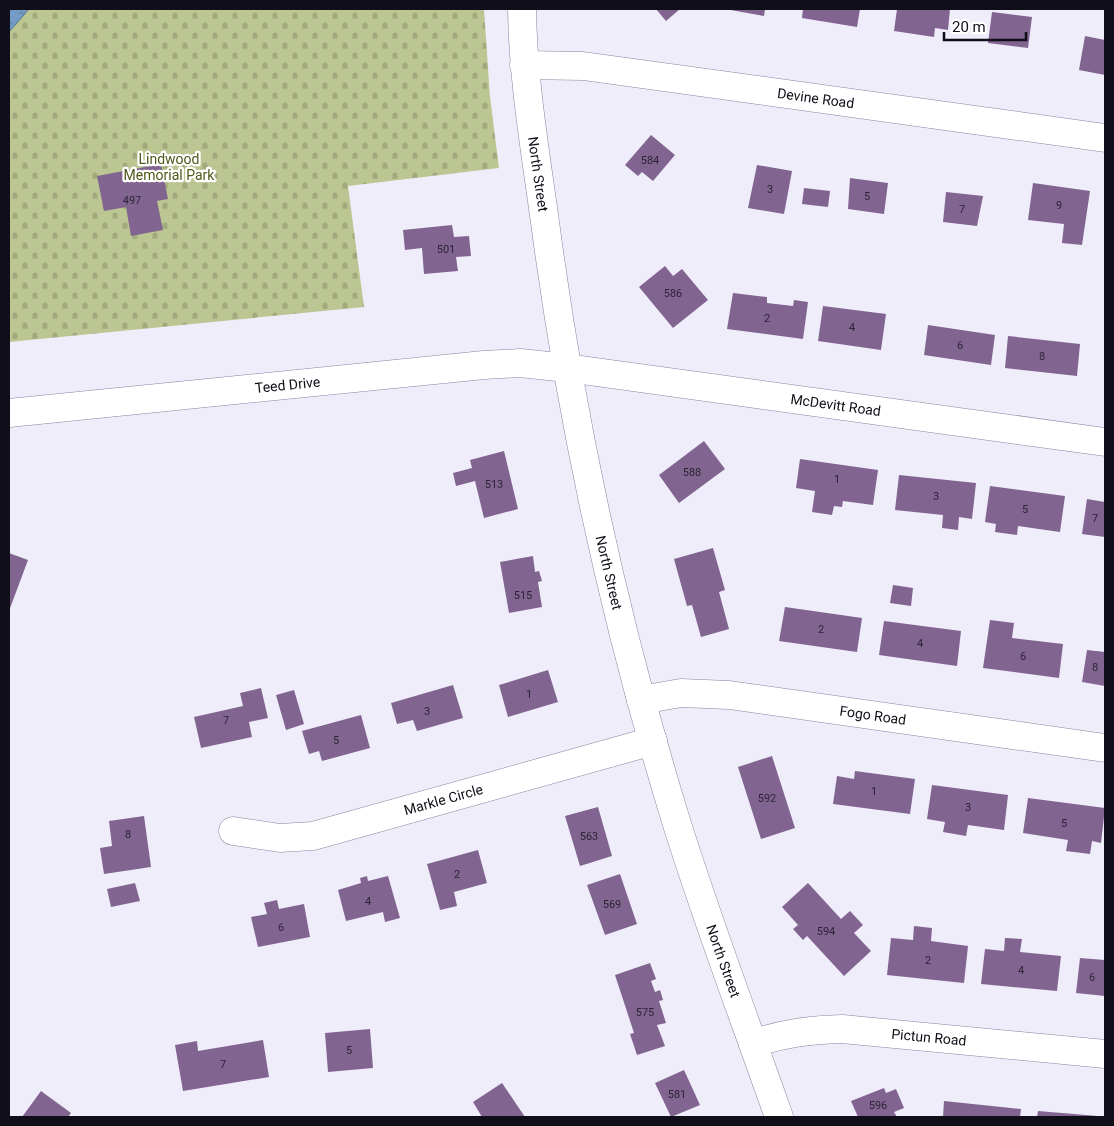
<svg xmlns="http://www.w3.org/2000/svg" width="1114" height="1126" font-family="Roboto,sans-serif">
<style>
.cemetery{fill:url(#cemetery-stones)}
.water{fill:url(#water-ripples);stroke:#557192}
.building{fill:#826491}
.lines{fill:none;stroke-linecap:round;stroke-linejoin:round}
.minor-casing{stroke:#8a84a1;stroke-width:29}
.major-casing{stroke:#8a84a1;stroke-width:29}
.minor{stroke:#fff;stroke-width:28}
.major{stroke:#fff;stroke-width:28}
.labels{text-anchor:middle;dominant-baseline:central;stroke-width:4.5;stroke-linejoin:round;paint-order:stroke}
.number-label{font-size:11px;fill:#2c2436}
.street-label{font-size:14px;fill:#100e18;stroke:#fff}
.park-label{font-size:14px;fill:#50581a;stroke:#fff}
</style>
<defs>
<pattern id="cemetery-stones" width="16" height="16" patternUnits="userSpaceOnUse" patternTransform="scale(1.25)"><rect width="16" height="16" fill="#bcc692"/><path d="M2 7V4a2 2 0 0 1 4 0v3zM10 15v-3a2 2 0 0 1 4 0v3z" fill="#a1a97d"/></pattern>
<pattern id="water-ripples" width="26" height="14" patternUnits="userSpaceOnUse" patternTransform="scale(1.25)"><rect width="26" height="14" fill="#739cc6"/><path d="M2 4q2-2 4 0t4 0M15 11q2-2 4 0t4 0" fill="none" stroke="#5d7ea0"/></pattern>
</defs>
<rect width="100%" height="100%" fill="#efedfa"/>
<path class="cemetery" d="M9 9H484L490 97 499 168 348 186 364 307 9 342Z"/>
<path class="water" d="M9 9H29L9 32Z"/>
<path class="building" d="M656 9H680L666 21Z
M725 9H765L764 16Z
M803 9H860L857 27 802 18Z
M897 9H950L948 30 935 28 934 37 894 31Z
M992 12 1032 17 1028 48 988 43Z
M1085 36 1105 40V75L1079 70Z
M651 135 675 155 653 181 642 172 638 176 625 165Z
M161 164 168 199 157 201 163 230 131 236 126 207 104 211 97 176Z
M757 165 792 171 784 214 748 208Z
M850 178 888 183 884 214 848 209Z
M1033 183 1090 191 1082 245 1062 243 1064 224 1028 220Z
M804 188 830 191 828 207 802 204Z
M946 192 983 196 977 226 943 222Z
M452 225 454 237 469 236 471 256 456 257 458 271 424 274 422 248 405 250 403 230Z
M665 266 673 276 682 269 708 300 673 328 639 287Z
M733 293 767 297V303L793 306 794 300 808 302 803 339 727 329Z
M823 306 886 314 881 350 818 341Z
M928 325 995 335 991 365 924 355Z
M1008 336 1080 344 1077 376 1005 368Z
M704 441 725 469 679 503 659 475Z
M504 451 518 509 484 518 475 481 456 486 453 473 472 468 470 460Z
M800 459 878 470 873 505 843 501 842 507 834 506 832 515 812 512 815 491 796 488Z
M899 475 976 483 972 519 959 517 958 530 942 528 943 515 895 510Z
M990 486 1065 496 1060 532 1018 526 1017 535 995 532 996 524 985 522Z
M1087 499 1105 502V537L1082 534Z
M713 548 725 590 719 592 729 629 701 637 692 605 687 606 674 559Z
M9 553 28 560 9 611Z
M533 556 535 572 539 571 542 581 538 582 542 607 509 613 500 562Z
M893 585 913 588 911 606 890 603Z
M785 607 862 618 857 652 779 641Z
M990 620 1014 623 1012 638 1063 644 1059 678 983 668Z
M884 621 961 631 957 666 879 655Z
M1087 650 1105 652V686L1082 682Z
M548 670 558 702 508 717 499 685Z
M453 685 463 718 417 731 413 720 397 724 391 703Z
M261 688 268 718 249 722 252 737 201 748 194 717 243 706 240 693Z
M294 690 304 724 286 730 276 695Z
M361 715 370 748 322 761 319 751 309 754 302 731Z
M772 756 795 828 761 839 738 767Z
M855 771 915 779 910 814 833 804 837 776 854 779Z
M932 785 1008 795 1004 830 968 825 966 836 943 832 945 822 927 819Z
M1028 798 1105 808 1101 843 1092 841 1090 854 1066 851 1068 840 1023 833Z
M598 807 612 856 580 866 565 816Z
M144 816 151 867 104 874 100 848 112 846 109 821Z
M478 850 487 883 454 892 457 906 440 910 427 864Z
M620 874 637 924 605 935 587 885Z
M367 876 368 881 388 876 400 918 385 922 383 912 346 921 338 890 361 883 360 878Z
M135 883 140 901 111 907 107 889Z
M808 883 841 919 850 911 863 925 854 933 871 951 844 976 807 936 803 940 793 929 798 925 782 907Z
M277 900 279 909 304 904 310 937 258 947 251 917 267 914 264 903Z
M914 926 932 928 931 941 968 946 964 983 887 975 891 938 913 940Z
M1005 938 1022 939 1020 952 1061 956 1057 991 981 984 985 949 1004 951Z
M1080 958 1105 960V996L1076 993Z
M650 963 656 979 651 981 655 992 660 990 663 1000 659 1001 666 1023 657 1025 665 1046 637 1055 630 1034 634 1033 615 975Z
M370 1029 373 1068 328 1072 325 1033Z
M263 1040 269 1077 183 1091 175 1045 197 1041 198 1051Z
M684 1070 700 1105 671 1117 655 1083Z
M502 1083 525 1117H482L473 1102Z
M884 1088 886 1093 896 1089 904 1108 894 1112 897 1117H858L851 1101Z
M41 1091 71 1113 68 1117H22Z
M944 1101 1021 1109 1020 1117H943Z
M1038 1111 1098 1116V1117H1037Z"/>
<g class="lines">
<defs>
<g id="minor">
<path id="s1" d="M524 65 583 66 1105 138"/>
<path id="s2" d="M9 413 484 365 520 363 567 368 1105 442"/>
<path id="s3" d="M641 700 681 693 729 695 1105 748"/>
<path id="s4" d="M233 831 280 838 313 836 653 741"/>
<path id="s5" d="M753 1044C783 1033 811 1030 842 1029L1105 1054"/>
</g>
<g id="major">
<path id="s6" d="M522 9C523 85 537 161 547 237 574 436 618 633 677 824 708 923 745 1020 779 1117"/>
</g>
</defs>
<use href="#minor" class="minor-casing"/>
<use href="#major" class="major-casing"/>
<use href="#minor" class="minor"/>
<use href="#major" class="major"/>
</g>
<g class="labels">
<g class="number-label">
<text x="650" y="160">584</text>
<text x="770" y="189">3</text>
<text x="867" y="196">5</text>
<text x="132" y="200">497</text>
<text x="1059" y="205">9</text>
<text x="962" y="209">7</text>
<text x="446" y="249">501</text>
<text x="673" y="293">586</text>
<text x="767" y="318">2</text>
<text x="852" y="327">4</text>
<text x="960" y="345">6</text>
<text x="1042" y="356">8</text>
<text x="692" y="472">588</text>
<text x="837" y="479">1</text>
<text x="494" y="484">513</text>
<text x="936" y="496">3</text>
<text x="1025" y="509">5</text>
<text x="1095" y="518">7</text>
<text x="523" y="595">515</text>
<text x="821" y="629">2</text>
<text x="920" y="643">4</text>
<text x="1023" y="656">6</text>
<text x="1095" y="667">8</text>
<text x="529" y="694">1</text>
<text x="427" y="711">3</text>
<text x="226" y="720">7</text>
<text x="336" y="740">5</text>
<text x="874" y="791">1</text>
<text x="767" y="798">592</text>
<text x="968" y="807">3</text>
<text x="1064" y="823">5</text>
<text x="128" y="834">8</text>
<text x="589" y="836">563</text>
<text x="457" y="874">2</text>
<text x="368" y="901">4</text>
<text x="612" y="904">569</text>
<text x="281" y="927">6</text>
<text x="826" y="931">594</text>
<text x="928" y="960">2</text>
<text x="1021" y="970">4</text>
<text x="1092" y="977">6</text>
<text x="645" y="1012">575</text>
<text x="349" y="1050">5</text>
<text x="223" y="1064">7</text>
<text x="677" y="1094">581</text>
<text x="878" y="1105">596</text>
</g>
<g class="street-label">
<text stroke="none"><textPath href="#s1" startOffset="294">Devine Road</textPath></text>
<text stroke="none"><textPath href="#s6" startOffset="166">North Street</textPath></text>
<text stroke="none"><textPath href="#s2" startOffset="280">Teed Drive</textPath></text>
<text stroke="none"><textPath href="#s2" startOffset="832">McDevitt Road</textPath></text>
<text stroke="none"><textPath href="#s6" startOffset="571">North Street</textPath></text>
<text stroke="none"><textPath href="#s3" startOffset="234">Fogo Road</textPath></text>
<text stroke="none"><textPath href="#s4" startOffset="216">Markle Circle</textPath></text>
<text stroke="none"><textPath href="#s6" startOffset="976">North Street</textPath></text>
<text stroke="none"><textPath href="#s5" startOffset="178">Pictun Road</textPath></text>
</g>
<g class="park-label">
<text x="169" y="159">Lindwood<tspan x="169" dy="16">Memorial Park</tspan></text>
</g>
</g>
<rect width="1114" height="1126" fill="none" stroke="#100e18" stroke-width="20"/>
<path d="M944 32v8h82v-8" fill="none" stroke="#100e18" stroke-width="2.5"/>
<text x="952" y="32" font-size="15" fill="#100e18" stroke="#ffffff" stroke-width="4" paint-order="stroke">20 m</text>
</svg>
